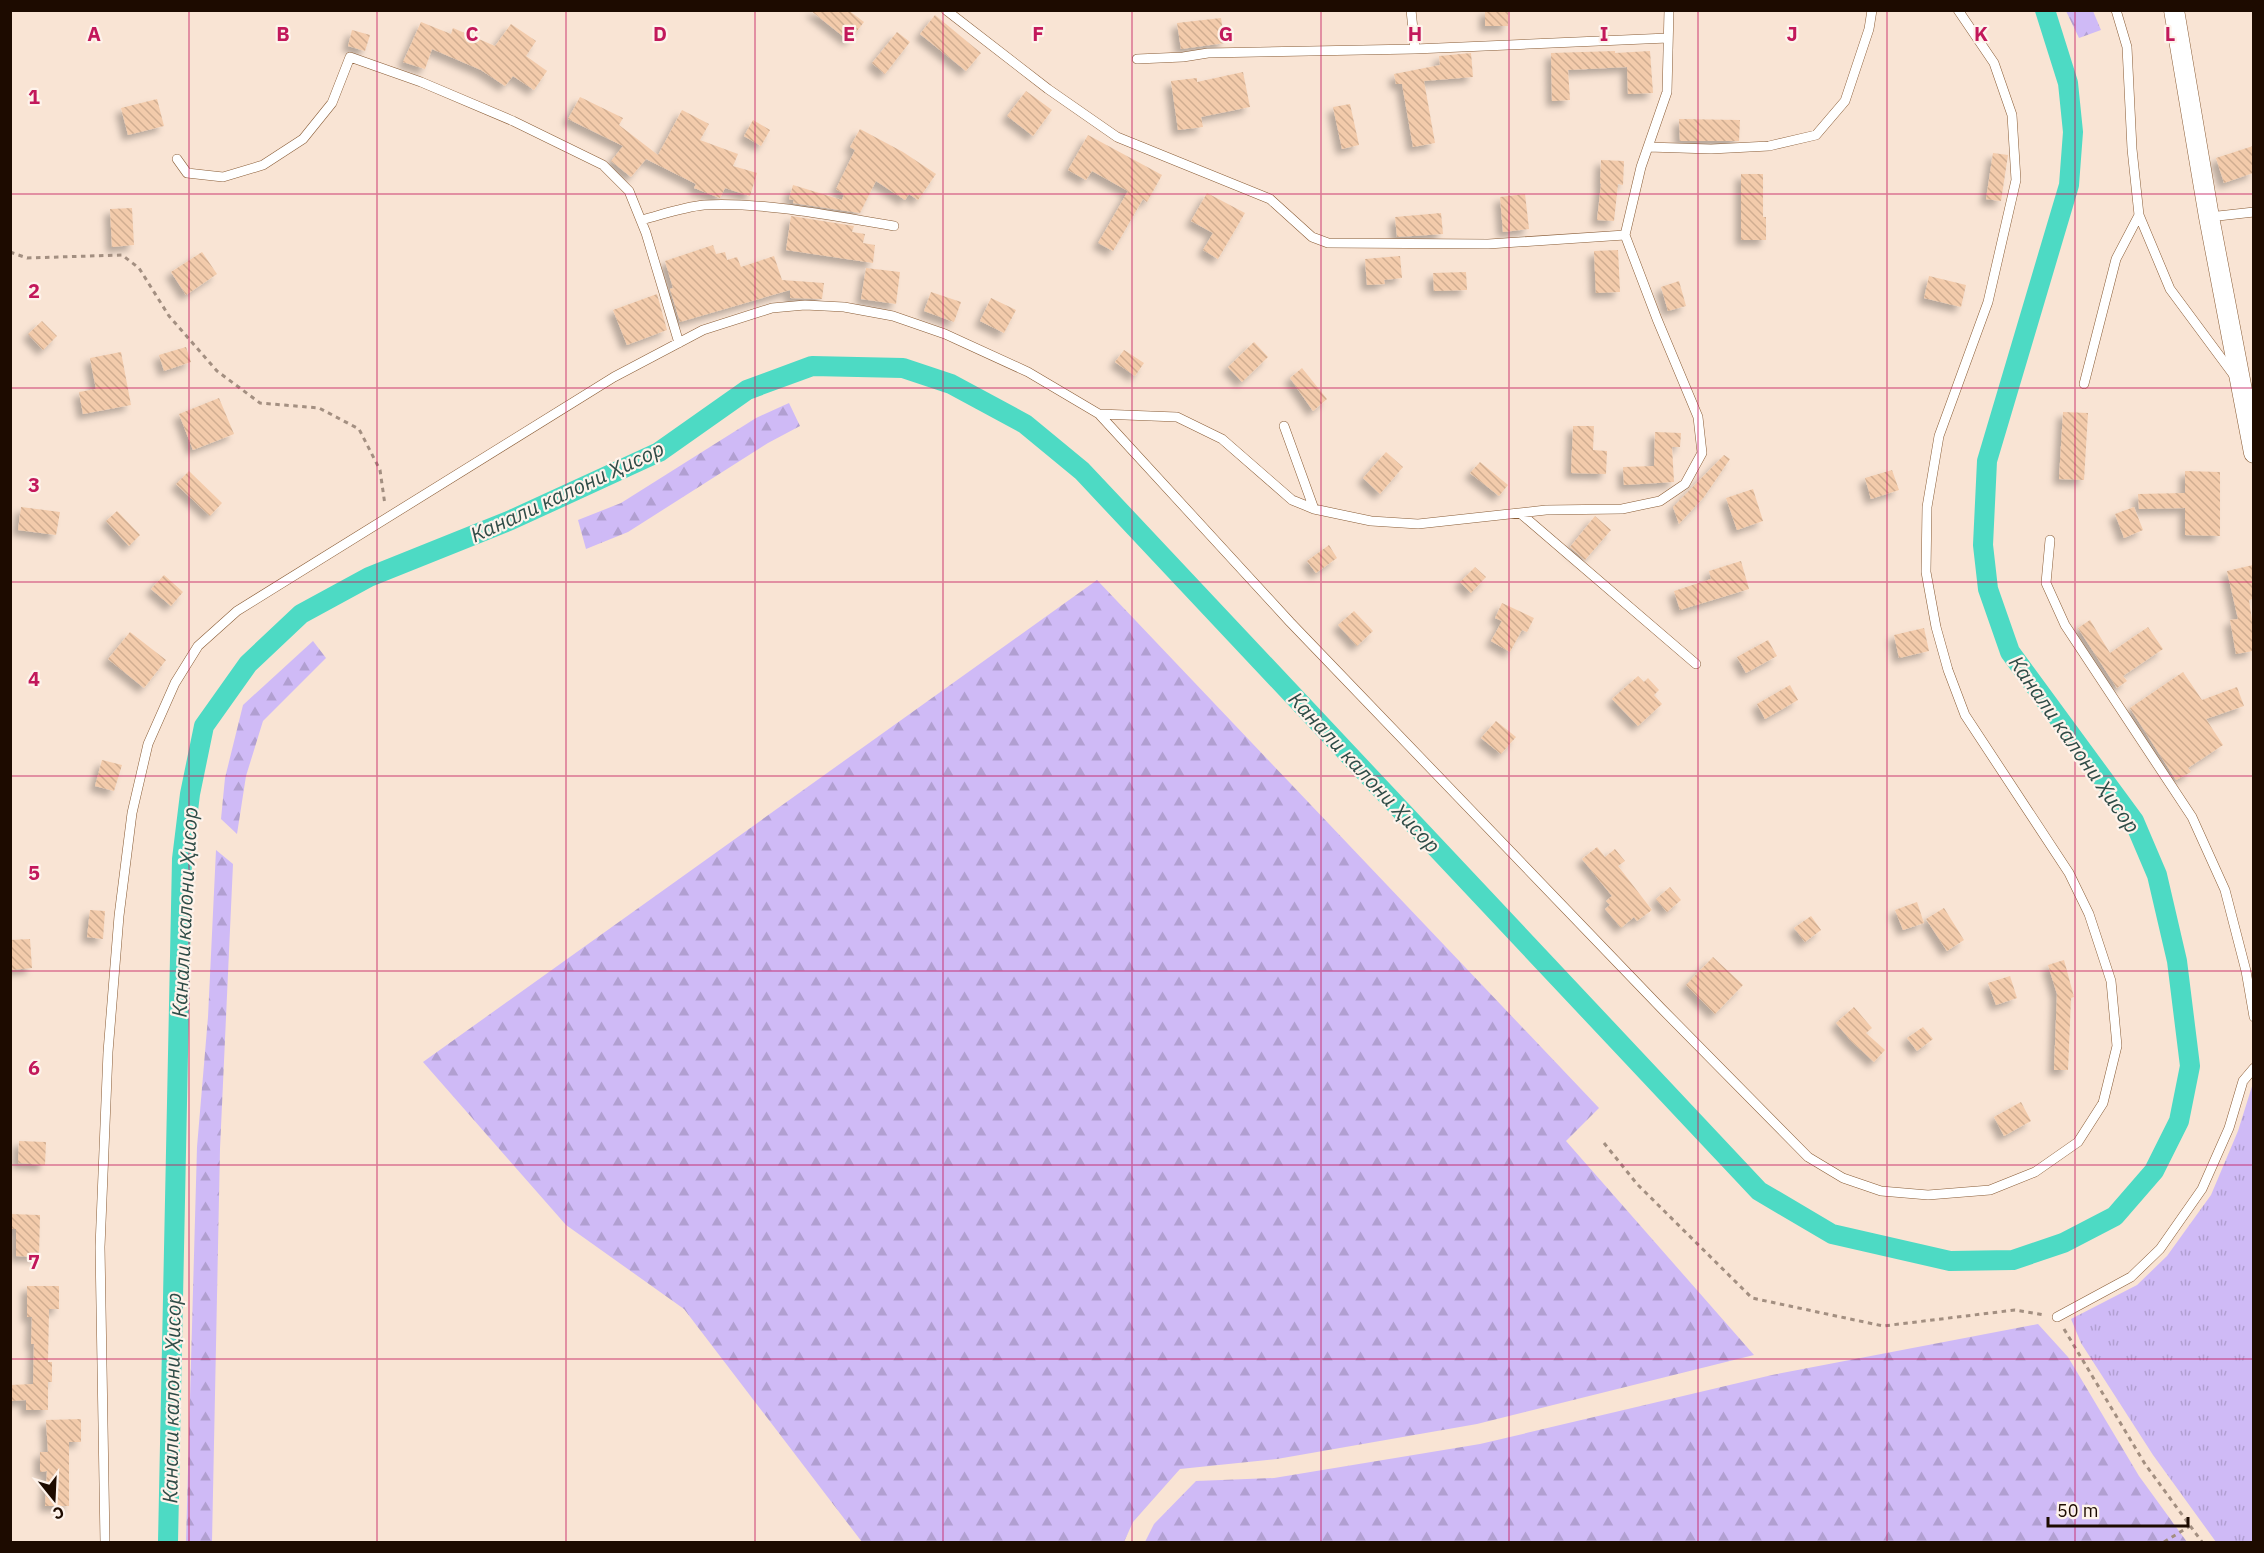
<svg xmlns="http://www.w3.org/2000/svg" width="2264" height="1553" font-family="'IBM Plex Sans',sans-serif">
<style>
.grass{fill:url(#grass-tufts)}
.forest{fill:url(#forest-firs)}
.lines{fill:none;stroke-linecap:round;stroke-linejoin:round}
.canal{stroke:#4ddac4;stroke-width:20}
.building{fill:url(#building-back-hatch);filter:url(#shadow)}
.lane-casing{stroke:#895c36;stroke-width:10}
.street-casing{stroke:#895c36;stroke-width:21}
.path{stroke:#a38f81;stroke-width:3;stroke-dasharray:4.5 4.5;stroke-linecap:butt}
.lane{stroke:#fff;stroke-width:9}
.street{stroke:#fff;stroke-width:20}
.grid{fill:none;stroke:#c2185b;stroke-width:1.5;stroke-opacity:0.55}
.labels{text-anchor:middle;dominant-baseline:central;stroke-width:4.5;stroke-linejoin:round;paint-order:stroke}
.water-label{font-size:21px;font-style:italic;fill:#2f4c47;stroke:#fef3eb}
.grid-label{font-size:20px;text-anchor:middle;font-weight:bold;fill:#c2185b;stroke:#fef3eb;stroke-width:4.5;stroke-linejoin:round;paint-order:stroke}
</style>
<defs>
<pattern id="grass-tufts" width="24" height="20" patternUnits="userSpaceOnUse" patternTransform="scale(1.5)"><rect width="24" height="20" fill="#cfbaf6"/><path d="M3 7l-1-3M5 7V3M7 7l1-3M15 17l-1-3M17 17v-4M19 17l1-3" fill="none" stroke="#b19fd1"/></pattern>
<pattern id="forest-firs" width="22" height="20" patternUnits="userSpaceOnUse" patternTransform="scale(1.5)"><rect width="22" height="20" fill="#cfbaf6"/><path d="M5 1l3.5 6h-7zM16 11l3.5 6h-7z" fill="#b19fd1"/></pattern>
<pattern id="building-back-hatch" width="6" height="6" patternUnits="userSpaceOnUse" patternTransform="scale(1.5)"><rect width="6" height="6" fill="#f3cbab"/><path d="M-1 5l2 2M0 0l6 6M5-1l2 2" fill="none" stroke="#d0ad91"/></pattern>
<filter id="shadow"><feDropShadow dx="-5.5" dy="5.5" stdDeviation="3" flood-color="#0004"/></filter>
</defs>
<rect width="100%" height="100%" fill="#f9e4d4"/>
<path class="grass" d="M2253 1083V1542H2216L2153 1455 2081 1343 2071 1319 2137 1285 2167 1256 2211 1195 2238 1131Z"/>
<path class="forest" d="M2066 11H2093L2101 30 2079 38Z
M789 403 800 426 768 443 628 532 586 549 578 520 621 503 756 418Z
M1097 580 1599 1108 1566 1141 1754 1355 1477 1424 1277 1459 1180 1469 1133 1522 1124 1542H862L684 1309 566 1225 423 1062Z
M313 641 326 658 263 721 246 776 237 834 221 819 225 778 243 705Z
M216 850 233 864 220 1149 212 1542H186L197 1147 208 1017Z
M2038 1324 2068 1357 2139 1476 2187 1542H1145L1154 1524 1196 1481 1274 1478 1480 1444 1772 1375Z"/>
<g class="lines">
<path class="canal" d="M168 1542 182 859 190 794 204 726 248 664 301 614 369 577 511 520 659 452 747 390 812 366 903 368 951 384 1025 424 1082 471 1759 1191 1832 1234 1950 1261 2013 1260 2063 1243 2115 1216 2154 1171 2179 1121 2190 1066 2177 961 2157 875 2134 821 2010 652 1988 589 1983 545 1987 461 2069 185 2073 132 2068 83 2045 10"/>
</g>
<path class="building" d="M810 10H848L864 22 849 41Z
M1485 10H1508V26H1485Z
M935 15 981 53 966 71 920 34Z
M1221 18 1225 43 1181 49 1177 23Z
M421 22 451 34 453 28 495 46 511 24 536 41 526 56 547 71 534 90 513 76 505 86 481 70 432 49 425 69 403 62Z
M352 30 370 35 365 51 348 46Z
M897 32 910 42 885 74 872 63Z
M1615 51V53L1650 51 1653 93 1628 94 1627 67 1568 70 1570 100 1552 101 1551 53Z
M1471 53 1473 77 1424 81 1435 143 1413 147 1402 84H1396L1394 74 1440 65 1439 56Z
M1243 72 1250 107 1201 117 1203 127 1178 130 1171 81 1197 78V82Z
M1026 91 1052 110 1033 136 1007 116Z
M580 97 623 118 619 125 658 155 682 110 709 124 700 140 738 154 733 166 757 173 750 196 725 188 720 198 694 188 696 184 646 159 631 177 611 161 623 146 568 119Z
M157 99 164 126 128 135 121 108Z
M1350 104 1359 145 1342 149 1333 107Z
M1679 119 1740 120 1739 141H1680Z
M753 120 770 130 761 146 744 136Z
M860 129 903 152 936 174 918 200 909 194 905 200 876 181 860 213 793 203 794 200 789 199 793 185 842 200 844 194 836 189 855 150 850 147Z
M1088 135 1162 175 1147 202 1143 199 1113 251 1098 243 1128 191 1092 171 1086 180 1068 170Z
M2253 146V173L2224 183 2216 158Z
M1993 153 2008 155 2001 201 1986 199Z
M1601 160 1624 161 1623 185 1618 184 1614 221 1597 220 1601 184 1600 183Z
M1741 174H1763V217H1766V240H1741Z
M1207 193 1245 213 1218 259 1203 250 1213 233 1191 221Z
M1525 194 1529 229 1503 232 1500 197Z
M132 208 134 245 112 247 110 209Z
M1441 213 1443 234 1397 237 1395 217Z
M791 216 854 226 852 232 865 234 863 243 875 245 873 263 786 250Z
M713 245 716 254 725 252 727 260 737 257 741 267 774 256 782 280 824 283 822 299 790 298V290L680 322 670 289 673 288 665 261Z
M1618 250 1620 292 1596 293 1594 251Z
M202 252 217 274 186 295 171 272Z
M1400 256 1402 278 1384 280 1385 284 1367 285 1365 259Z
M866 268 900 272 896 304 861 299Z
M1466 272 1467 290 1434 291 1433 273Z
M1929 276 1966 285 1961 307 1924 298Z
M1679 281 1686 306 1668 311 1661 287Z
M931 292 961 302 954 322 924 311Z
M657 294 667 330 627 345 613 310Z
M991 298 1016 310 1004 333 980 321Z
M42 321 57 336 43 350 28 334Z
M1254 342 1268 357 1242 382 1228 367Z
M186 347 191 362 164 371 159 355Z
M1124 350 1144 363 1135 376 1115 362Z
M121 352 131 405 83 414 79 392 96 389 90 358Z
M1302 368 1327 399 1313 411 1290 378Z
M219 398 234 434 193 450 179 414Z
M2063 412 2088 413 2084 480 2059 479Z
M1573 426H1594L1593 450 1607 451 1606 474 1571 473Z
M1655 432 1681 433 1680 447H1672L1674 482 1624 485 1623 467 1654 466Z
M1386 452 1403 467 1380 494 1363 478Z
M1724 455 1730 459 1704 497 1679 524 1673 507Z
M1480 462 1508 485 1499 496 1470 473Z
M1892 470 1899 490 1871 499 1865 478Z
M189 471 222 503 210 516 176 484Z
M2185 471 2220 472V536L2185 535V508L2139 509 2138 494 2185 493Z
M1753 489 1763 521 1737 530 1726 498Z
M21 507 60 512 56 535 18 530Z
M2134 507 2143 530 2124 538 2115 514Z
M117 511 140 535 129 546 106 521Z
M1595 516 1611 530 1585 560 1570 547Z
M1329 545 1337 558 1316 573 1307 561Z
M1741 561 1749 589 1680 610 1674 591 1711 579 1709 571Z
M2253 565V599L2249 600 2253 627V651L2236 654 2230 620 2238 619 2227 571Z
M1475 567 1486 577 1471 593 1460 582Z
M164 575 183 592 171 606 151 589Z
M1502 603 1534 618 1527 632 1522 630 1510 652 1491 641 1502 621 1495 618Z
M1354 611 1373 631 1357 646 1338 625Z
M2090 620 2110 653 2148 627 2163 649 2123 676 2127 681 2117 688 2078 628Z
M1924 628 1929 651 1899 658 1894 635Z
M130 632 166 660 144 688 108 659Z
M1768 640 1777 656 1746 673 1737 657Z
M2183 672 2202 700 2237 687 2244 706 2206 719 2223 745 2188 768 2191 772 2176 780 2130 708Z
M1638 676 1644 682 1648 678 1659 690 1654 695 1662 704 1638 726 1612 699Z
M1790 685 1798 700 1765 719 1757 704Z
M1496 721 1516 737 1501 754 1481 738Z
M102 760 122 765 114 791 95 786Z
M1597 847 1605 857 1615 849 1625 861 1618 866 1652 910 1637 921 1634 917 1621 928 1605 909 1610 905 1606 901 1612 896 1582 859Z
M1670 887 1681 900 1667 912 1656 899Z
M1917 902 1924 923 1903 930 1895 910Z
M1944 908 1964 940 1947 951 1926 919Z
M90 910 105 911 103 939 87 937Z
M1811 916 1821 930 1805 942 1794 928Z
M30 939 32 968 10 970V940Z
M1713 957 1743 985 1715 1014 1686 985Z
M2064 960 2074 997 2071 998 2068 1070H2054L2057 994 2048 965Z
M2010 976 2017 998 1996 1005 1988 983Z
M1854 1007 1872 1028 1866 1033 1885 1050 1874 1062 1851 1041 1836 1023Z
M1923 1027 1933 1039 1917 1051 1907 1038Z
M2021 1102 2031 1121 2004 1136 1994 1117Z
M19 1141 46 1142 45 1165 18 1163Z
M10 1214 40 1215 39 1257 16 1256V1229H10Z
M27 1286H59V1309H49L48 1362H52V1382H48V1410H26V1400L10 1401V1385L33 1384 34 1344H31L32 1317H27Z
M81 1419V1442H69V1506H45L47 1471 40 1472V1452H48L46 1420Z"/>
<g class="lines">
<defs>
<path id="lane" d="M946 10 1048 89 1117 137 1270 199 1312 237 1328 243 1488 244 1625 235 1641 167 1667 92 1669 10
M1411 10 1415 49
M2116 10 2127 47 2132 149 2139 215 2170 289 2233 374
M1137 59 1183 57 1208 53 1415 49 1668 38
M1648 147 1711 149 1769 146 1816 135 1845 101 1869 29 1872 10
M177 159 187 173 223 177 263 165 303 139 332 103 350 57 421 82 513 121 603 165 629 191 646 233 679 343
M2209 217 2254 212
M641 220C661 215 683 207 704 205 768 202 832 216 894 226
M2084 384 2116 259 2139 215
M1099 414 1177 417 1222 439 1292 500 1314 509 1371 521 1418 524 1546 510 1622 509 1660 501 1685 484 1702 453 1698 417 1657 319 1625 235
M1284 426 1314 509
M1520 513 1696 664
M2050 540 2046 583 2065 625 2192 817 2225 890 2246 971 2254 1017
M2057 1317 2131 1277 2160 1249 2202 1189 2229 1128 2243 1081 2254 1068
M105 1542 100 1247 108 1052 119 916 132 813 148 744 175 683 198 646 237 611 614 377 703 330 772 308 805 305 844 307 893 316 945 334 1028 372 1099 414 1290 622 1661 1008 1808 1157 1843 1178 1881 1191 1928 1195 1990 1190 2035 1172 2078 1142 2103 1103 2117 1046 2111 981 2089 914 2069 873 1965 715 1948 670 1936 627 1926 572 1927 507 1939 436 1988 302 2016 180 2012 115 1994 63 1958 10"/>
<path id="street" d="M2174 10 2209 217 2254 453"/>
</defs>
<use href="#lane" class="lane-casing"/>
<use href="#street" class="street-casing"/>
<path class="path" d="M10 252 27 258 122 255 139 268 169 316 217 371 260 403 319 408 359 429 380 470 385 505
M1604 1143 1637 1184 1752 1298 1883 1326 2015 1310 2044 1315
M2064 1329 2145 1464 2202 1542
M2164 1542 2190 1526"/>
<use href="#lane" class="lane"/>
<use href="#street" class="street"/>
</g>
<path class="grid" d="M189 10V1542M377 10V1542M566 10V1542M755 10V1542M943 10V1542M1132 10V1542M1321 10V1542M1509 10V1542M1698 10V1542M1887 10V1542M2075 10V1542M10 194H2254M10 388H2254M10 582H2254M10 776H2254M10 971H2254M10 1165H2254M10 1359H2254"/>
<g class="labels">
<g class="water-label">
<text transform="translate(567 491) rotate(-25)">Канали калони Ҳисор</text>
<text transform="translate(2075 744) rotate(55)">Канали калони Ҳисор</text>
<text transform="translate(1365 772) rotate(47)">Канали калони Ҳисор</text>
<text transform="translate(184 912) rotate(-87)">Канали калони Ҳисор</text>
<text transform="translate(171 1398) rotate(-89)">Канали калони Ҳисор</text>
</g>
</g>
<g class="grid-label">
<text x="94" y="41">A</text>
<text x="283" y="41">B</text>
<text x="472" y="41">C</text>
<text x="660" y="41">D</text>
<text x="849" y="41">E</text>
<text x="1038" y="41">F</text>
<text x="1226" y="41">G</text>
<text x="1415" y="41">H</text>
<text x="1604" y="41">I</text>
<text x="1792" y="41">J</text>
<text x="1981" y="41">K</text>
<text x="2170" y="41">L</text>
<text x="34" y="104">1</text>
<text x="34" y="298">2</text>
<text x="34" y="492">3</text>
<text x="34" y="686">4</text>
<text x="34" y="880">5</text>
<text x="34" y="1075">6</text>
<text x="34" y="1269">7</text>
</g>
<rect width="2264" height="1553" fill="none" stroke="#1d0b00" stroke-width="24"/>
<g transform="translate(54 1499) rotate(162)" stroke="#fef3eb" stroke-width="4.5" paint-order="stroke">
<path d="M0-4.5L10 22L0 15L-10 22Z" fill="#1d0b00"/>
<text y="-9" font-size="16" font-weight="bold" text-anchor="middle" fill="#1d0b00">С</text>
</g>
<path d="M2048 1517v9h140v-9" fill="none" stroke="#1d0b00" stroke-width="3"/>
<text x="2057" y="1517" font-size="18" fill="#1d0b00" stroke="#fef3eb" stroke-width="4.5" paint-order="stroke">50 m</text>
</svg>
